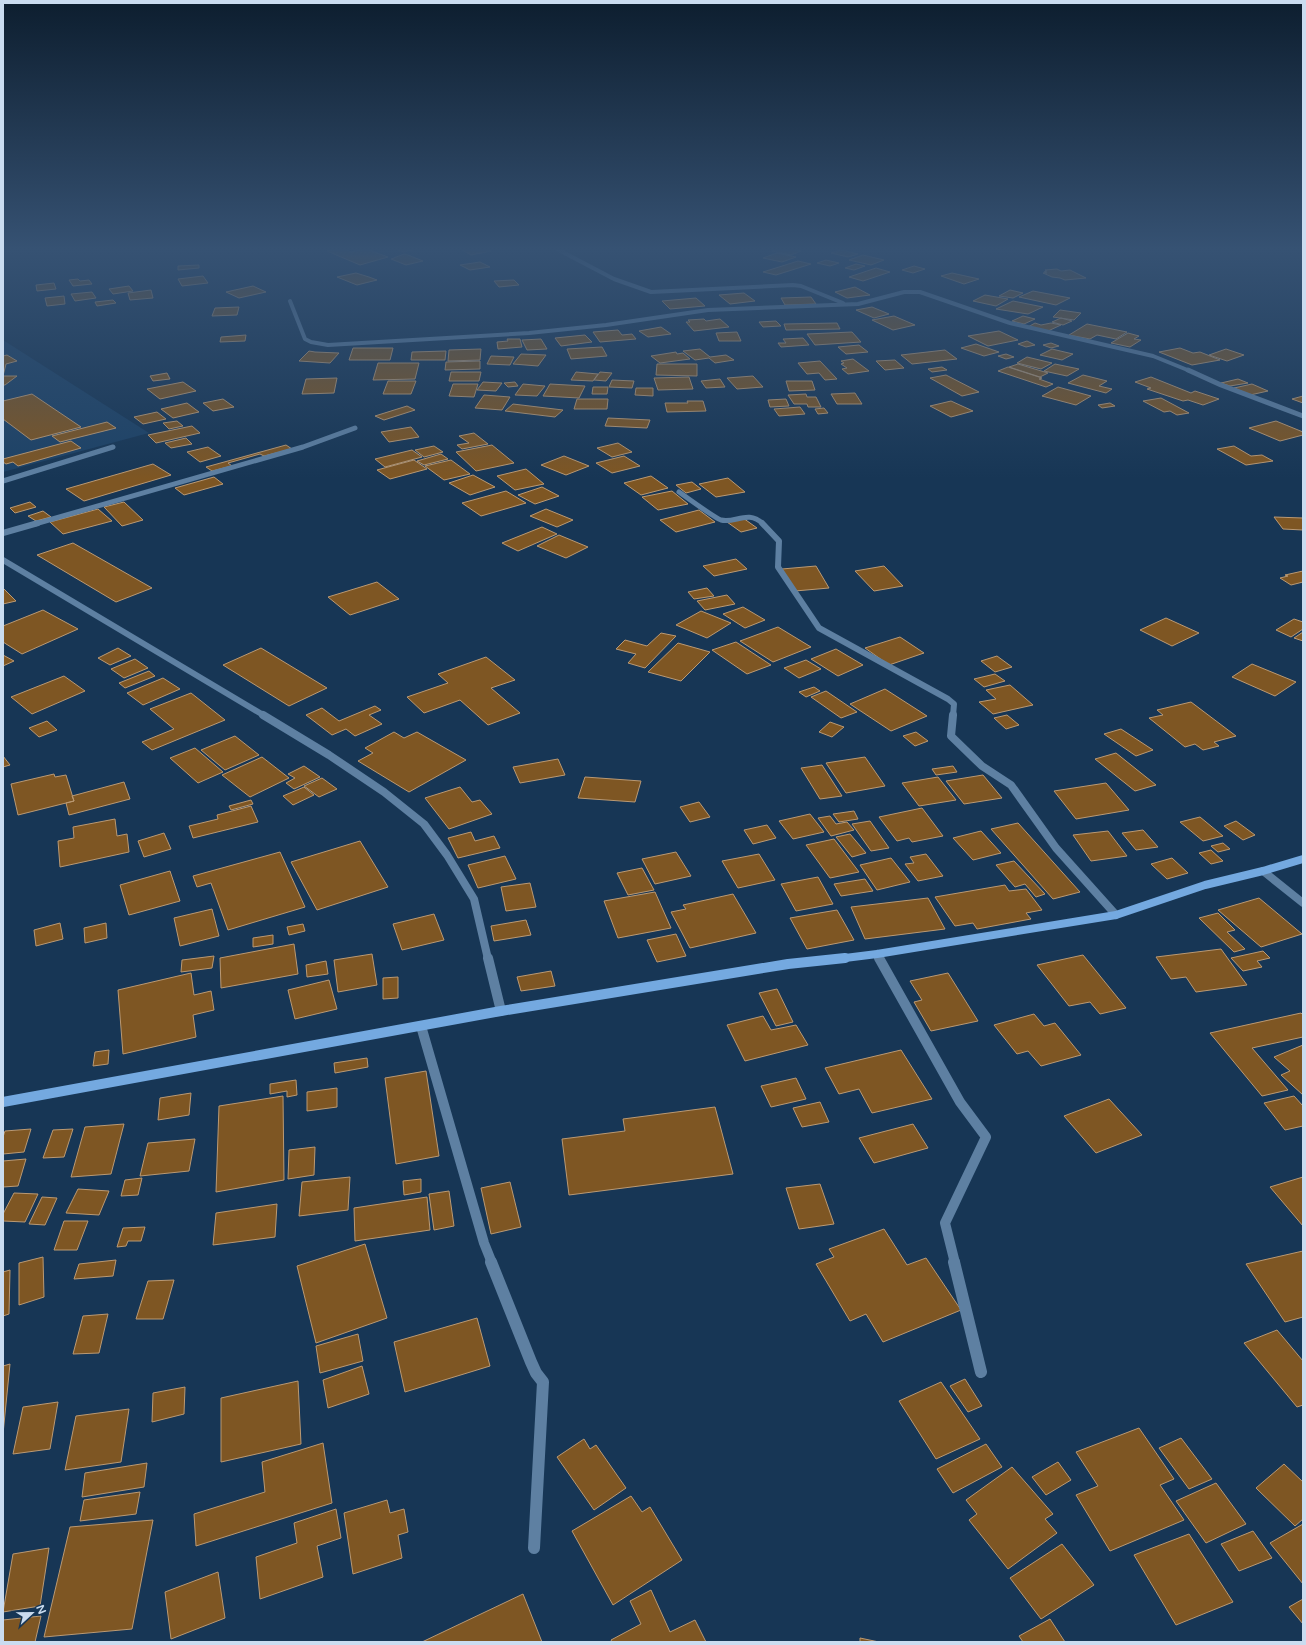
<svg xmlns="http://www.w3.org/2000/svg" width="1306" height="1645" font-family="'Varela Round',sans-serif">
<style>
.built{fill:#1d4266}
.building{fill:#7e5623;stroke:#ba9973}
.lines{fill:none;stroke-linecap:round;stroke-linejoin:round}
.minor-far5{stroke:#5e80a2;stroke-width:4}
.minor-far4{stroke:#5e80a2;stroke-width:5}
.minor-far3{stroke:#5e80a2;stroke-width:6}
.minor-far2{stroke:#5e80a2;stroke-width:8}
.minor-far1{stroke:#5e80a2;stroke-width:10}
.minor{stroke:#5e80a2;stroke-width:12}
.secondary-far1{stroke:#74a9e0;stroke-width:8}
.secondary{stroke:#74a9e0;stroke-width:10}
</style>
<rect width="100%" height="100%" fill="#173655"/>
<path class="built" d="M3 340 149 433 3 472Z"/>
<path class="building" d="M343 248 351 252 366 249 388 257 360 265 327 251Z
M395 248H419L403 252Z
M459 248H487L491 251 471 255Z
M779 248H787L801 251 791 255 772 251Z
M841 250 858 254 848 257 831 253Z
M777 253 796 257 782 262 763 258Z
M404 254 408 255 423 261 406 265 391 259Z
M863 255 884 260 871 265 849 260Z
M826 260 839 263 830 266 817 263Z
M798 261 811 264 776 275 763 272Z
M480 262 490 267 470 270 460 265Z
M856 264 865 266 854 270 845 268Z
M199 265V268L178 270V266Z
M914 266 925 269 913 273 902 270Z
M876 268 890 272 863 281 849 277Z
M1057 269 1061 271 1070 270 1086 278 1065 280 1060 278 1052 277 1043 273H1047L1044 272 1047 271 1045 270Z
M356 273 369 277 377 280 357 285 337 277Z
M952 273 979 279 964 284 941 276Z
M203 276 208 283 182 286 178 279Z
M78 279 80 281 89 280 92 284 73 286 69 280Z
M514 280 519 285 499 287 494 281Z
M54 283 56 289 37 291 36 285Z
M129 286 133 291 113 294 109 289Z
M253 286 266 292 239 298 226 292Z
M855 287 870 295 847 298 835 292Z
M151 290 153 298 130 300 128 293Z
M1010 290 1023 293 1013 298 999 296Z
M1033 291 1070 298 1056 305 1019 297Z
M92 292 96 298 75 301 71 294Z
M744 293 755 301 730 304 719 295Z
M985 295 1008 299 996 306 973 301Z
M64 296 65 304 47 306 45 298Z
M811 297 816 304 785 305 781 298Z
M696 298 705 306 670 309 662 301Z
M113 300 116 303 97 306 95 302Z
M1013 301 1043 307 1028 314 996 309Z
M239 307 237 315 212 316 215 308Z
M872 307 889 314 874 318 856 310Z
M1060 310 1081 313 1074 320 1053 317Z
M894 316 915 325 893 330 872 320Z
M1023 316 1035 319 1024 324 1012 321Z
M1061 318 1072 321 1063 325 1052 322Z
M704 319 706 321 720 319 729 327 694 331 686 322H690L688 320Z
M776 321 781 326 763 327 759 322Z
M837 323 840 329 786 330 784 324Z
M1035 323 1041 325 1051 323 1061 325 1048 331 1028 327Z
M1087 324 1127 332 1116 339 1097 335 1090 339 1069 335Z
M661 327 671 334 648 337 639 331Z
M618 330 622 335 632 334 636 339 600 342 593 332Z
M999 331 1018 340 988 346 968 336Z
M737 332 741 341H719L716 333Z
M852 332 861 342 815 345 807 334Z
M1128 333 1139 336 1134 339 1141 340 1130 347 1111 343Z
M246 335 245 341 220 342 221 337Z
M585 335 592 342 561 346 555 338Z
M803 338 809 345 781 347 778 343H786L783 339Z
M507 339H520L522 347 498 349 497 342 508 341Z
M541 339 547 349 527 350 522 340Z
M1027 341 1035 345 1026 347 1018 344Z
M1051 343 1059 346 1051 348 1043 345Z
M976 344 999 352 984 356 961 348Z
M859 345 868 352 846 354 838 347Z
M602 347 607 356 571 359 567 349Z
M353 348H393L390 360H349Z
M1180 348 1193 353 1200 352 1220 360 1192 365 1159 352Z
M481 349 480 360 448 361 449 350Z
M700 349 710 357 726 355 734 360 715 363 709 358 695 360 683 351Z
M1052 349 1073 354 1062 360 1040 355Z
M1226 349 1244 355 1227 361 1209 355Z
M945 350 957 359 912 364 901 355Z
M309 351 315 352 339 353 330 363 299 361Z
M446 351 445 360H411L412 352Z
M676 352 677 354 683 353 690 359 660 363 651 356Z
M521 354 546 355 538 366 513 364Z
M1006 354 1014 357 1006 359 998 356Z
M7 355 17 361 6 364 3 376H17L5 385H3V356Z
M491 356 514 357 510 365 487 364Z
M1027 357 1052 363 1041 369 1017 363Z
M853 359 869 371 848 374 842 369 847 368 841 364 844 363 841 361Z
M895 360 904 368 885 370 876 361Z
M480 361V369L445 370 446 362Z
M820 361 837 379 825 380 819 373 807 374 798 363Z
M378 363H419L415 379 373 380Z
M657 364H697V376L656 375Z
M1018 364 1048 373 1040 377 1009 367Z
M1055 364 1079 369 1067 376 1044 371Z
M942 367 947 370 932 372 928 369Z
M1008 367 1042 378 1039 379 1053 384 1046 387 998 371Z
M451 372H481L479 381H449Z
M576 372 598 374 593 381 571 380Z
M600 372 612 373 606 381 594 380Z
M167 373 170 379 153 381 150 376Z
M946 375 979 392 962 396 930 378Z
M1083 375 1107 381 1099 386 1112 389 1106 393 1068 383Z
M753 376 763 387 737 389 727 378Z
M689 377 693 389 658 390 654 378Z
M1151 377 1191 393 1195 391 1219 399 1203 405 1188 400 1183 401 1147 389 1151 388 1135 382Z
M337 378 334 393 302 394 306 379Z
M720 379 725 387 706 388 701 381Z
M1238 379 1248 383 1230 386 1221 383Z
M612 380 634 381 632 388 609 387Z
M388 381H416L411 394H383Z
M786 381H812L815 390 789 391Z
M183 382 196 391 160 399 147 389Z
M483 382 502 383 496 391 477 390Z
M515 382 518 386 508 387 504 383Z
M453 384H478L474 397 449 396Z
M523 384 545 386 537 396 515 395Z
M550 384 585 386 579 398 543 396Z
M1252 384 1268 391 1250 395 1234 388Z
M593 387H608L607 394H592Z
M1058 387 1091 396 1076 405 1042 396Z
M636 388H653V396L635 395Z
M855 393 862 404H837L831 394Z
M32 394 81 427 31 440 3 419V401Z
M806 394 807 397H816L821 407H808L807 404H794L788 395Z
M484 395 510 397 502 410 475 408Z
M1303 396V403L1292 399Z
M1161 398 1189 413 1177 415 1170 411 1164 412 1143 401Z
M223 399 234 407 213 411 203 403Z
M577 399H608L607 409H574Z
M786 399 789 406 770 407 768 400Z
M687 401H703L706 411 667 412 665 403H688Z
M951 401 973 411 951 417 930 406Z
M187 403 199 412 173 418 161 409Z
M1110 403 1115 406 1102 408 1098 405Z
M513 404 563 410 555 417 505 411Z
M407 406 415 410 384 420 375 416Z
M800 407 805 414 779 416 774 409Z
M824 408 828 413 818 414 815 409Z
M157 412 166 419 143 424 134 417Z
M608 418 650 420 647 428 605 426Z
M177 421 183 426 169 429 163 423Z
M1276 421 1303 432V435L1280 441 1249 428Z
M107 422 116 428 60 442 52 436Z
M192 426 200 433 156 443 148 435Z
M411 427 419 437 389 442 381 432Z
M474 433 488 444 462 449 457 445 469 443 459 436Z
M186 438 192 444 171 448 165 443Z
M71 441 81 448 18 466 13 462 6 464 3 462V459Z
M618 443 632 452 612 457 597 448Z
M286 445 292 449 264 456 260 454 228 463 232 466 212 471 206 467Z
M492 445 514 463 476 471 456 452Z
M434 446 443 452 424 457 415 450Z
M1234 446 1251 456 1262 455 1273 461 1246 465 1217 449Z
M208 447 221 456 200 462 187 452Z
M412 450 422 457 385 467 375 459Z
M441 454 448 459 424 465 417 461Z
M564 456 589 466 566 475 541 465Z
M624 456 640 466 612 473 596 463Z
M414 460 427 469 390 479 377 470Z
M451 460 470 474 444 480 425 466Z
M153 464 171 475 84 501 66 489Z
M526 469 544 484 515 490 497 476Z
M473 475 495 487 470 495 449 483Z
M651 476 668 488 641 495 624 483Z
M214 477 223 484 184 495 175 488Z
M728 478 745 492 716 497 699 484Z
M692 482 701 489 686 493 676 485Z
M542 487 559 496 535 504 518 495Z
M506 491 526 503 481 516 462 503Z
M672 491 688 504 658 510 642 497Z
M30 502 36 507 15 513 10 508Z
M124 502 143 520 122 526 104 507Z
M98 509 112 521 63 534 50 522Z
M546 509 573 520 557 527 530 516Z
M699 510 715 522 676 532 660 520Z
M43 511 51 517 36 521 28 516Z
M1274 517 1303 518V530L1283 529Z
M743 518 757 528 741 532 727 522Z
M542 527 557 534 518 551 502 543Z
M559 535 588 547 566 558 537 546Z
M73 543 152 588 116 602 37 555Z
M736 559 747 569 714 576 703 566Z
M816 566 829 588 795 591 782 569Z
M884 566 903 586 874 591 855 571Z
M1303 571V582L1291 585 1280 578 1288 576 1285 575Z
M377 582 399 599 350 615 328 597Z
M3 588 16 601 3 604Z
M707 588 714 596 694 599 688 592Z
M727 595 735 604 705 610 697 601Z
M743 607 765 620 745 628 723 614Z
M43 610 78 629 22 654 3 642V626Z
M701 611 731 623 707 638 676 625Z
M1166 618 1199 633 1172 646 1140 630Z
M1294 619 1303 622V629L1291 637 1276 630Z
M778 627 811 647 773 662 740 641Z
M1303 632V641L1294 638Z
M661 633 676 636 645 668 628 663 636 654 616 649 625 640 647 646Z
M900 637 924 653 889 665 865 648Z
M736 642 771 665 747 674 712 650Z
M678 643 710 652 681 681 648 672Z
M118 648 131 656 110 665 98 658Z
M261 648 327 688 289 706 223 665Z
M836 649 863 665 838 676 811 659Z
M3 655 14 661 3 666Z
M997 656 1012 667 995 672 981 661Z
M486 657 515 680 491 688 520 713 488 725 460 700 424 713 407 697 448 683 438 674Z
M135 659 148 668 124 678 111 669Z
M806 660 821 669 799 678 784 668Z
M1252 664 1296 682 1275 696 1232 677Z
M149 671 155 676 125 688 119 683Z
M995 674 1005 681 984 687 974 679Z
M64 676 85 691 32 714 11 697Z
M163 678 180 689 143 705 127 693Z
M1010 685 1033 705 993 714 979 702 996 699 986 690Z
M814 687 820 691 806 697 799 692Z
M885 689 927 716 891 731 850 704Z
M826 691 857 712 841 718 811 697Z
M191 693 225 720 152 750 142 742 174 729 150 709Z
M1191 702 1236 736 1214 742 1219 746 1203 750 1195 744 1185 747 1149 718 1163 715 1157 710Z
M375 706 381 710 369 715 382 724 355 736 346 729 332 735 306 715 322 708 339 721Z
M1007 715 1019 725 1006 729 994 718Z
M47 721 57 730 39 737 29 728Z
M830 722 844 727 832 737 819 732Z
M1121 729 1153 750 1136 756 1104 734Z
M394 732 404 738 417 732 466 760 409 792 358 761 373 753 365 748Z
M916 732 928 741 915 746 903 736Z
M235 736 259 755 225 770 201 750Z
M195 748 223 772 198 783 170 758Z
M1116 753 1156 785 1135 791 1095 759Z
M3 756 10 765 3 767Z
M262 757 289 778 250 797 222 775Z
M865 757 885 786 846 793 826 763Z
M558 759 565 775 520 783 513 767Z
M822 765 842 796 820 799 801 768Z
M304 766 320 777 294 789 286 783 295 778 288 774Z
M953 766 957 772 936 775 932 769Z
M54 774 55 777 66 775 74 801 18 815 11 784Z
M983 775 1002 798 964 804 946 781Z
M585 777 641 781 635 802 578 798Z
M938 777 956 800 919 806 902 783Z
M322 778 337 789 319 797 304 786Z
M124 782 130 799 69 815 66 803 74 801 72 796Z
M1106 783 1129 810 1076 819 1054 791Z
M304 787 314 795 293 805 283 796Z
M460 787 472 802 480 800 492 814 449 829 425 798Z
M251 800 253 804 231 810 229 806Z
M699 802 710 817 690 822 680 807Z
M251 806 258 822 193 838 189 826 218 819 217 815Z
M922 808 943 836 912 842 909 838 897 841 879 817Z
M854 811 858 819 839 822 833 814Z
M810 814 824 832 793 839 779 821Z
M830 816 836 824 847 822 854 830 831 836 818 818Z
M1200 817 1223 836 1203 841 1180 822Z
M115 819 117 836 127 834 129 852 60 867 58 841 74 838 73 827Z
M870 821 889 848 871 851 852 824Z
M1236 821 1255 835 1243 840 1224 826Z
M1018 823 1080 892 1053 899 991 829Z
M767 825 776 838 753 844 744 830Z
M1143 830 1158 847 1136 850 1122 833Z
M981 831 1001 853 973 860 953 838Z
M1108 831 1127 856 1091 861 1073 835Z
M471 832 475 841 494 836 500 848 458 858 448 838Z
M164 833 171 849 144 857 138 841Z
M850 834 866 853 852 857 836 837Z
M834 839 859 872 830 878 806 845Z
M360 841 388 887 317 910 291 862Z
M1223 843 1230 849 1218 852 1211 846Z
M1211 850 1223 861 1211 864 1199 853Z
M280 852 305 907 228 930 211 883 197 887 193 876Z
M676 852 691 876 655 884 642 859Z
M759 854 775 880 738 888 722 861Z
M926 854 943 876 918 881 905 864 914 863 910 857Z
M505 856 516 879 478 888 468 865Z
M891 858 910 882 877 890 860 865Z
M1172 858 1188 873 1167 879 1151 864Z
M1014 861 1045 894 1036 897 1025 884 1015 887 996 865Z
M642 868 654 890 628 895 617 873Z
M170 871 180 901 129 915 120 885Z
M818 877 833 904 796 911 781 884Z
M865 879 873 891 841 896 834 884Z
M530 883 536 907 506 911 501 887Z
M1005 885 1009 891 1026 889 1042 910 1026 913 1031 919 977 929 973 923 955 926 935 897Z
M655 892 671 928 618 938 604 901Z
M733 894 756 933 690 948 671 912 686 909 683 905Z
M928 898 945 929 865 939 851 907Z
M1259 898 1302 934 1261 947 1218 910Z
M212 909 219 936 180 946 174 918Z
M837 910 854 940 807 949 790 918Z
M1218 913 1235 930 1227 932 1245 949 1234 952 1199 918Z
M434 914 444 940 402 950 393 924Z
M526 920 531 935 494 941 491 926Z
M60 923 63 939 36 946 34 930Z
M106 923 107 938 85 943 84 928Z
M303 924 305 931 289 935 287 927Z
M676 934 686 956 657 962 647 940Z
M273 935V944L253 947V938Z
M294 944 298 974 221 988 220 958Z
M1221 949 1247 985 1196 992 1186 977 1171 979 1156 957Z
M1263 951 1270 958 1257 961 1262 967 1243 971 1231 958Z
M372 954 377 985 338 992 334 960Z
M1083 955 1126 1008 1100 1014 1090 1002 1069 1006 1037 965Z
M214 956 212 968 181 972 182 960Z
M326 961 328 974 307 977 306 965Z
M551 971 555 986 521 991 517 977Z
M191 973 194 995 211 991 214 1010 193 1015 196 1037 123 1054 118 990Z
M948 973 978 1021 931 1031 914 1002 922 1000 910 981Z
M398 977V998L383 999V978Z
M329 980 337 1009 295 1019 288 990Z
M777 989 793 1022 776 1026 759 993Z
M1301 1013 1303 1015V1037L1252 1048 1288 1090 1262 1096 1210 1033Z
M1034 1014 1044 1026 1055 1023 1081 1055 1041 1066 1028 1051 1017 1054 994 1025Z
M763 1016 771 1030 796 1025 808 1045 745 1061 727 1025Z
M1303 1045V1095L1281 1075 1290 1071 1274 1057Z
M109 1050 108 1064 93 1066 95 1052Z
M901 1050 932 1099 872 1113 859 1089 839 1094 825 1068Z
M367 1058 368 1067 335 1073 334 1063Z
M426 1071 439 1156 396 1164 385 1078Z
M796 1078 806 1099 771 1107 761 1086Z
M296 1080 297 1095 287 1097V1091L270 1094V1084Z
M337 1088V1107L307 1111V1092Z
M191 1093 189 1115 158 1120 160 1098Z
M283 1096 284 1180 216 1192 219 1106Z
M1294 1096 1303 1106V1126L1285 1130 1264 1103Z
M1109 1099 1142 1135 1096 1153 1064 1116Z
M820 1102 829 1122 802 1127 793 1108Z
M715 1107 733 1174 569 1195 562 1139 625 1131 623 1119Z
M124 1124 111 1174 71 1177 85 1127Z
M913 1124 928 1148 874 1163 859 1138Z
M31 1129 24 1152 3 1154V1137L5 1131Z
M73 1129 64 1157 43 1158 53 1130Z
M195 1139 189 1171 140 1176 148 1143Z
M315 1147 314 1175 288 1179 289 1150Z
M26 1159 18 1186 3 1187V1161Z
M350 1177 348 1210 299 1216 302 1182Z
M1303 1177V1226L1270 1187Z
M142 1178 138 1195 121 1196 125 1180Z
M421 1179V1192L404 1195 403 1181Z
M510 1182 521 1227 491 1234 481 1188Z
M820 1184 834 1224 799 1229 786 1188Z
M78 1189 109 1191 99 1215 66 1213Z
M449 1191 454 1226 434 1230 429 1194Z
M14 1193 38 1194 25 1222 3 1221V1214Z
M42 1197 57 1198 45 1225 29 1224Z
M427 1197 430 1230 355 1241 354 1208Z
M277 1204 275 1237 213 1245 216 1213Z
M64 1221H88L77 1250H54Z
M145 1227 141 1241H128L126 1246 117 1247 123 1228Z
M884 1229 907 1265 926 1258 961 1310 883 1342 866 1314 850 1321 816 1264 834 1257 829 1249Z
M365 1244 387 1318 316 1343 297 1266Z
M1303 1251V1317L1285 1322 1246 1264Z
M43 1257 44 1297 19 1305V1263Z
M116 1260 113 1276 74 1279 79 1264Z
M10 1270 9 1314 3 1316V1272Z
M174 1280 163 1319H136L148 1281Z
M108 1314 99 1353 73 1354 83 1316Z
M477 1318 490 1366 405 1392 394 1342Z
M1277 1330 1303 1361V1405L1297 1407 1244 1343Z
M358 1334 363 1361 320 1373 316 1346Z
M10 1364 3 1434V1366Z
M362 1366 369 1394 328 1408 323 1380Z
M965 1379 982 1406 968 1412 950 1386Z
M298 1381 301 1444 221 1462V1398Z
M941 1382 980 1439 936 1459 899 1401Z
M185 1387 184 1414 152 1422 153 1393Z
M58 1402 50 1449 13 1454 23 1407Z
M129 1409 121 1462 65 1470 76 1416Z
M1139 1428 1174 1479 1160 1485 1184 1520 1110 1551 1076 1495 1098 1486 1076 1452Z
M1181 1438 1212 1479 1189 1489 1159 1448Z
M584 1439 590 1449 596 1445 626 1488 594 1510 557 1457Z
M323 1443 332 1503 196 1546 194 1514 265 1492 262 1462Z
M986 1444 1002 1467 953 1493 937 1469Z
M1058 1462 1071 1480 1046 1495 1032 1477Z
M147 1463 144 1487 82 1497 85 1473Z
M1284 1464 1303 1482V1519L1295 1526 1256 1488Z
M1012 1467 1053 1514 1045 1519 1057 1533 1008 1569 969 1520 977 1514 966 1500Z
M1216 1483 1246 1524 1206 1543 1176 1501Z
M140 1492 136 1514 80 1521 84 1500Z
M631 1496 642 1512 650 1507 682 1560 613 1605 572 1531Z
M387 1500 390 1513 404 1509 408 1532 398 1535 402 1558 353 1574 344 1513Z
M336 1509 341 1538 317 1546 323 1577 260 1599 256 1557 297 1543 294 1523Z
M153 1520 132 1629 44 1637 70 1527Z
M1303 1524V1584L1270 1543Z
M1253 1531 1272 1558 1239 1571 1221 1544Z
M1189 1534 1233 1602 1176 1625 1134 1555Z
M1062 1544 1094 1585 1041 1619 1010 1578Z
M49 1548 40 1606 3 1612 13 1554Z
M218 1572 225 1618 171 1639 165 1592Z
M651 1590 670 1632 695 1620 706 1642H612L611 1640 641 1624 630 1601Z
M523 1594 542 1642H422Z
M1303 1599V1624L1289 1607Z
M41 1616 35 1642H3V1620Z
M1050 1619 1065 1642H1023L1019 1636Z
M860 1638 879 1642H860Z"/>
<g class="lines">
<path class="minor-far5" d="M555 248 614 279 651 292 793 285 801 286 843 303
M290 301 305 339 311 342 328 345 529 333 606 325 708 310 858 304 904 292H920L1010 323 1153 356 1190 371"/>
<path class="minor-far4" d="M1188 370 1221 385 1303 416
M3 481 113 447
M679 492C686 497 715 518 721 520 735 524 748 509 763 524
M35 524 303 447 355 428"/>
<path class="minor-far3" d="M762 523 779 541 778 567 819 628 948 699 954 704 953 716
M3 533 38 523
M3 560 265 716"/>
<path class="minor-far2" d="M263 715 329 755 384 792 424 824 447 855 474 899 488 959
M953 715 951 736 982 766 1011 785 1056 848 1116 915
M1263 871 1303 903
M877 954 880 959"/>
<path class="minor-far1" d="M488 958 501 1011
M879 958 960 1102 986 1137 945 1223 955 1263
M421 1026 484 1243 492 1263"/>
<path class="minor" d="M491 1262 531 1362 536 1373 543 1382 534 1548
M954 1262 981 1372"/>
<path class="secondary-far1" d="M837 959 877 954 1116 915 1205 885 1263 871 1303 859"/>
<path class="secondary" d="M3 1102 501 1011 788 964 845 958"/>
</g>
<linearGradient id="sky" x2="0" y2="1"><stop stop-color="#0d1e2f"/><stop offset="0.52" stop-color="#365273"/><stop offset="1" stop-color="#365273" stop-opacity="0"/></linearGradient>
<rect width="1306" height="479" fill="url(#sky)"/>
<rect width="1306" height="1645" fill="none" stroke="#cadcf0" stroke-width="8"/>
<g transform="translate(32 1613) rotate(68)" stroke="#173655" stroke-width="3" paint-order="stroke">
<path d="M0-3L7 15L0 10L-7 15Z" fill="#cadcf0"/>
<text y="-6" font-size="11" font-weight="bold" text-anchor="middle" fill="#cadcf0">N</text>
</g>
</svg>
